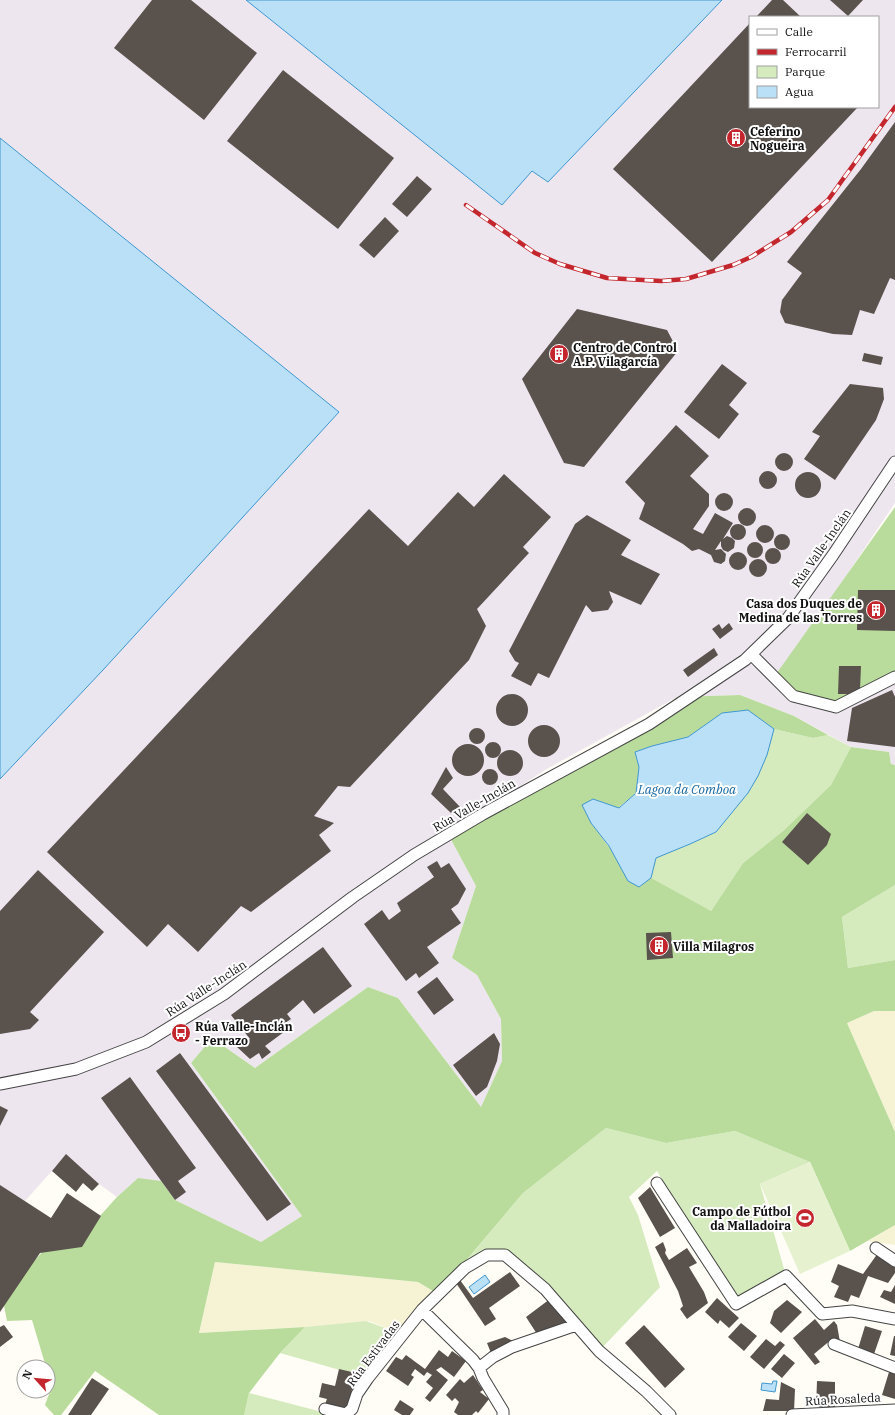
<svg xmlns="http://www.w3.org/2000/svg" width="895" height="1415" font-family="'IBM Plex Serif',serif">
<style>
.industrial{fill:#eee6ef;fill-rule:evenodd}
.farmland{fill:#f6f3d4}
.green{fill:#d5ebbd}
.forest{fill:#b9dc9c}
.pitch{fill:#e6f2cf}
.water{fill:#b9e0f7;stroke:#3f96cf}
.building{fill:#5a524d}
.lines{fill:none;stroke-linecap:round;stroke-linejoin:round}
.minor-casing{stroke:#444;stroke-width:13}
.minor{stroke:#fff;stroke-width:11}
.rail-casing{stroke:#c4262e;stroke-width:4.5}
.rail{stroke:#fff;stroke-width:3;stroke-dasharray:9;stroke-linecap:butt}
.labels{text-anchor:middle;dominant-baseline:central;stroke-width:4;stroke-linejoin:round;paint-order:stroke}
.poi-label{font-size:12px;font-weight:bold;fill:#111;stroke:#fff;text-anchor:start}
.street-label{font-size:12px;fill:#111;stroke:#fff}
.water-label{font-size:13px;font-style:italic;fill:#1768a6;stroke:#fff}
</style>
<rect width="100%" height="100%" fill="#fffdf5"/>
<path class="industrial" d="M0 0H248L532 171 547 182 722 0H895V503L813 625 895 677V765L891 764 889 752 851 747 794 716 740 695 677 697 545 770 448 834 476 886 452 958 477 975 501 1019 502 1061 481 1107 398 998 368 987 255 1068 212 1038 191 1063 302 1216 261 1242 175 1200 138 1178 117 1197 99 1184 66 1155 25 1201 0 1191V774L339 412 0 138ZM750 17H878V107H750Z"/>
<path class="farmland" d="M874 1011H895V1132L847 1023Z
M895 1225V1245L868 1241Z
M215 1262 418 1282 438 1294 402 1334 369 1321 305 1327 199 1333Z"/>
<path class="green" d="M774 729 813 738 828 735 851 747 831 785 783 831 743 863 711 911 646 882 655 858 690 844 716 832 761 769Z
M895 885V960L848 968 842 917Z
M606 1128 666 1143 735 1131 810 1162 760 1184 786 1276 736 1304 657 1171 629 1197 638 1215 660 1287 599 1351 522 1269 487 1255 465 1268 467 1260 523 1193Z
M366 1321 402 1334 368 1378 280 1353 305 1327Z
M249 1393 334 1415H244Z"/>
<path class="forest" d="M895 507V677L836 707 793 696 774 677Z
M740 695 794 716 828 735 813 738 774 729 748 710 722 713 688 737 652 746 635 752 639 767 636 793 618 808 594 799 591 823 639 887 651 878 711 911 743 863 783 831 831 785 851 747 889 752 891 764 895 765V885L842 917 848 968 895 960V1011H874L847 1023 895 1132V1225L850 1251 810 1162 735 1131 666 1143 606 1128 523 1193 438 1294 418 1282 215 1262 199 1333 305 1327 280 1353 249 1393 244 1415H159L95 1371 61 1415H54L45 1405 52 1386 48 1372V1367H46L32 1320 7 1321 1 1290 15 1282 45 1249 72 1247 117 1197 138 1178 161 1181 175 1200 261 1242 302 1216 191 1063 212 1038 255 1068 368 987 398 998 481 1107 502 1061 501 1019 477 975 452 958 476 886 448 834 629 735 677 697Z"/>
<path class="pitch" d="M810 1162 850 1251 800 1274 760 1184Z"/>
<path class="water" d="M246 0H722L548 182 532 171 502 205Z
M0 138 339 412 103 670 0 779Z
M748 710 774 729 767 755 758 776 748 793 716 832 690 844 656 858 651 878 639 887 628 881 609 846 591 823 582 805 593 799 619 808 636 793 639 767 635 752 652 746 688 737 722 713Z
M485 1275 490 1282 474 1294 469 1287Z
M773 1381H777L775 1392 761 1390 762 1383 772 1384Z"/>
<path class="building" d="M152 0H191L257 53 204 120 114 48Z
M772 0H783L801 17H756Z
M830 0H863L848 16Z
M750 23V107H858L712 262 613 169Z
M283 70 394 158 338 229 227 141Z
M895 122V280L890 278 874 314 860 310 852 335 833 334 785 323 780 312 782 300 802 273 787 262 861 169Z
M417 176 432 189 407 217 392 204Z
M385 217 399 231 374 258 359 245Z
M577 309 667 330 678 351 584 467 564 463 522 379Z
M864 353 883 357 881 365 862 361Z
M722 364 747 383 729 405 739 414 719 439 684 412Z
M850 384 883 388 884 399 876 420 835 480 804 459 820 436 812 432Z
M676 425 709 456 690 476 709 494V506L693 529 703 534 715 513 733 523 723 539 727 536 732 538 735 541 734 548 728 552 723 550 721 546V541L715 550 721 549 726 554 725 561 721 564 714 562 711 555 699 549 692 551 683 544 639 519 645 503 625 482Z
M775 462a9 9 0 1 1 18 0a9 9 0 1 1-18 0Z
M759 480a9 9 0 1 1 18 0a9 9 0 1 1-18 0Z
M795 485a13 13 0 1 1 26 0a13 13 0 1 1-26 0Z
M504 474 551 517 523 547 529 553 477 609 486 626 469 660 350 787 338 786 314 816 334 823 319 835 331 851 251 912 241 906 198 952 168 924 147 947 47 852 369 509 408 546 458 492 474 507Z
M715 502a9 9 0 1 1 18 0a9 9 0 1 1-18 0Z
M738 517a9 9 0 1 1 18 0a9 9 0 1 1-18 0Z
M587 515 631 540 621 555 660 574 641 605 609 591 613 602 608 610 592 612 586 605 549 678 538 673 531 686 511 676 519 663 515 661 509 651 575 524Z
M730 532a8 8 0 1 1 16 0a8 8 0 1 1-16 0Z
M756 534a9 9 0 1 1 18 0a9 9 0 1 1-18 0Z
M774 542a8 8 0 1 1 16 0a8 8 0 1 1-16 0Z
M747 550a8 8 0 1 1 16 0a8 8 0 1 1-16 0Z
M765 556a8 8 0 1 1 16 0a8 8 0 1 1-16 0Z
M729 561a9 9 0 1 1 18 0a9 9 0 1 1-18 0Z
M749 568a9 9 0 1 1 18 0a9 9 0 1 1-18 0Z
M858 590H895V631L857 630Z
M729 623 733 629 720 639 712 629 719 624 722 629Z
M714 648 718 655 688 677 683 670Z
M839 666H861L860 690 853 694H838Z
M892 690 895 697V747L847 741 852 708Z
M496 710a16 16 0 1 1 32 0a16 16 0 1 1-32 0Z
M528 741a16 16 0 1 1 32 0a16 16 0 1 1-32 0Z
M469 736a8 8 0 1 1 16 0a8 8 0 1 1-16 0Z
M485 750a8 8 0 1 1 16 0a8 8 0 1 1-16 0Z
M452 760a16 16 0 1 1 32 0a16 16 0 1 1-32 0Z
M497 763a13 13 0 1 1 26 0a13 13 0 1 1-26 0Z
M446 767 453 778 443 789 461 808 451 813 431 794Z
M482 777a8 8 0 1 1 16 0a8 8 0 1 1-16 0Z
M807 813 831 834 827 845 808 865 782 842Z
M437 861 441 868 449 863 466 889 458 904 451 909 461 923 427 947 439 963 419 978 416 973 406 981 364 924 382 910 389 920 401 911 397 903 434 877 427 867Z
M38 870 104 932 30 1012 39 1020 30 1029 0 1034V911Z
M671 932 673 958 647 960 646 933Z
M323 947 352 986 314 1014 303 1000 287 1014 291 1019 285 1023 288 1029 265 1046 271 1052 262 1059 259 1053 250 1059 237 1047 250 1039 231 1015Z
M437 977 454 1000 434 1015 417 992Z
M494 1033 500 1044 497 1061 487 1087 476 1096 453 1065Z
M180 1053 291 1204 267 1221 156 1071Z
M130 1077 196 1168 178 1181 186 1192 175 1200 101 1098Z
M0 1106 8 1110 0 1126Z
M66 1154 99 1184 92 1191 83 1183 76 1192 52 1171Z
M0 1185 51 1218 67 1193 101 1216 82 1247 40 1253 0 1312Z
M650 1187 675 1228 660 1237 638 1198Z
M663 1242 666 1250 665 1253 669 1260 687 1248 697 1263 689 1267 704 1292 708 1303 687 1319 680 1309 683 1306 678 1291 655 1247Z
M878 1253 895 1266V1273L888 1283 868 1276 859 1298 851 1295 848 1302 834 1297 839 1286 831 1282 838 1264 863 1274Z
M510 1272 520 1286 489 1308 496 1319 485 1326 456 1283 460 1280 473 1298Z
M895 1285V1304L880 1297 884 1290 891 1292Z
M717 1298 739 1318 729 1328 720 1320 718 1324 705 1312Z
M550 1299 567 1324 537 1334 526 1317Z
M787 1300 802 1312 781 1333 770 1323 774 1311Z
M815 1319 824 1330 834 1321 837 1325 840 1342 832 1339 814 1354 820 1362 815 1365 793 1338Z
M741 1323 757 1336 744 1351 728 1337Z
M4 1325 13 1337 0 1347V1327Z
M644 1325 685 1369 665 1388 625 1343Z
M865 1326 882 1331 874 1354 858 1349Z
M894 1336H895V1356L890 1355Z
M505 1337 517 1343 491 1353 487 1343Z
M766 1339 775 1346 780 1341 785 1345 764 1369 750 1357Z
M439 1350 448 1357 452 1351 466 1361 454 1377 441 1367 436 1370 448 1380 430 1402 425 1398 433 1388 426 1382 432 1375 427 1372 424 1376 415 1369 411 1375 414 1377 408 1386 386 1371 396 1357 402 1360 406 1355 425 1369Z
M784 1354 795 1363 782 1378 771 1369Z
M339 1369 356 1373 347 1410 325 1404 327 1399 319 1397 322 1383 335 1386Z
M889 1372 895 1374V1399L882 1395Z
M473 1375 483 1390 480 1392 489 1399 478 1413 476 1411 472 1415H458L454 1412 459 1402 455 1398 452 1401 446 1395 460 1379 464 1383Z
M92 1378 109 1389 91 1415H68Z
M817 1381 835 1382V1407H816Z
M781 1382 795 1389 794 1411H763L766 1399 779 1400Z
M400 1400 414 1409 410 1415H402L394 1410Z"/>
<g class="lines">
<defs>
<path id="minor" d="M751 654 793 696 836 707 895 677
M0 1084 76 1069 146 1042 224 994 353 897 414 855 483 814 649 724 745 660 788 618 833 555 895 462
M657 1183 736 1304 786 1276 822 1314 852 1311 895 1319
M876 1248 895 1261
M422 1310 473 1360 479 1368 493 1357 512 1347 576 1325
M834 1344 895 1368
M479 1368 483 1378 503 1411V1415
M325 1409 346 1414 352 1409 357 1394 368 1378 422 1310 465 1268 487 1255H505L545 1289 599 1351 646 1391 670 1415
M792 1415 895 1410"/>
</defs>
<use href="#minor" class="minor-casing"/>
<use href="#minor" class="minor"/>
<defs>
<path id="rail" d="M466 205 535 253 560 264 607 278 661 281 686 279 733 265 751 257 791 232 828 200 895 107"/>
</defs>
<use href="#rail" class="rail-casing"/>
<use href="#rail" class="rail"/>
</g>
<defs>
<symbol id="building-disc" viewBox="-11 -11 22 22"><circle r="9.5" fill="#c4262e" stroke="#fff"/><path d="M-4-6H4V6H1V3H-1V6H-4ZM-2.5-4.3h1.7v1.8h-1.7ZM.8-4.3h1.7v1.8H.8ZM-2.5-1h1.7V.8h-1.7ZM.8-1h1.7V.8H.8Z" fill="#fff"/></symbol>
<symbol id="bus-disc" viewBox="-11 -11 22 22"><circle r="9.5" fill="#c4262e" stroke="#fff"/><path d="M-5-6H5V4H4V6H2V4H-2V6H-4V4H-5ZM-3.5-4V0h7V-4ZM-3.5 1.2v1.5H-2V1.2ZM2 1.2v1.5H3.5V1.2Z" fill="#fff"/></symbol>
<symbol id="stadium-disc" viewBox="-11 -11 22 22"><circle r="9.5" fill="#c4262e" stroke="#fff"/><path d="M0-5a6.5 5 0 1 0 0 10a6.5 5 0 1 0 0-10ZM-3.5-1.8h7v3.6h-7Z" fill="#fff"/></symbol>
</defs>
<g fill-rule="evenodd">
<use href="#building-disc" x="725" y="127" width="22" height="22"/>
<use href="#building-disc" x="548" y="343" width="22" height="22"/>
<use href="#building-disc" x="865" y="599" width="22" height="22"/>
<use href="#building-disc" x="648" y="935" width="22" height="22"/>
<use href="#bus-disc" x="170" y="1022" width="22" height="22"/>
<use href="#stadium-disc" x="794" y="1207" width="22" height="22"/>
</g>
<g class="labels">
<g class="poi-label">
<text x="750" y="131">Ceferino<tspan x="750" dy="14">Nogueira</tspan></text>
<text x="573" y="347">Centro de Control<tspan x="573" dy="14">A.P. Vilagarcía</tspan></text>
<text x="862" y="603" text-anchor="end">Casa dos Duques de<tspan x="862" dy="14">Medina de las Torres</tspan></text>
<text x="673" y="946">Villa Milagros</text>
<text x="195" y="1026">Rúa Valle-Inclán<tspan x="195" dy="14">- Ferrazo</tspan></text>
<text x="791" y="1211" text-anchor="end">Campo de Fútbol<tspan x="791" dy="14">da Malladoira</tspan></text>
</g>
<g class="street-label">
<text transform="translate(821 548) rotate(-55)">Rúa Valle-Inclán</text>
<text transform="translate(474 805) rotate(-30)">Rúa Valle-Inclán</text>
<text transform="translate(206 988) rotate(-33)">Rúa Valle-Inclán</text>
<text transform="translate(373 1353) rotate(-53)">Rúa Estivadas</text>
<text transform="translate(843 1399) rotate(-3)">Rúa Rosaleda</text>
</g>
<g class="water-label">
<text x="687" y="789">Lagoa da Comboa</text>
</g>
</g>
<rect x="749" y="16" width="130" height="92" fill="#ffffff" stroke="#a0a0a0"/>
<rect x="757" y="29" width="20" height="6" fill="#ffffff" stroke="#a0a0a0"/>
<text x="785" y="36" font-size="12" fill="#111111">Calle</text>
<rect x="757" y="49" width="20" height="6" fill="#c4262e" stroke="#a0a0a0"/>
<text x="785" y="56" font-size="12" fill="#111111">Ferrocarril</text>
<rect x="757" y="66" width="20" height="12" fill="#d5ebbd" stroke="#a0a0a0"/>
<text x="785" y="76" font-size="12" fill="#111111">Parque</text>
<rect x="757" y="86" width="20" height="12" fill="#b9e0f7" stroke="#a0a0a0"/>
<text x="785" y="96" font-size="12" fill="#111111">Agua</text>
<g transform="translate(36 1379) rotate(297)"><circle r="19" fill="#ffffff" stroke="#a0a0a0"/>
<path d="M0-3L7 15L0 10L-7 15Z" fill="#c4262e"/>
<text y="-6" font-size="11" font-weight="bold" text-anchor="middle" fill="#111111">N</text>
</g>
</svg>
